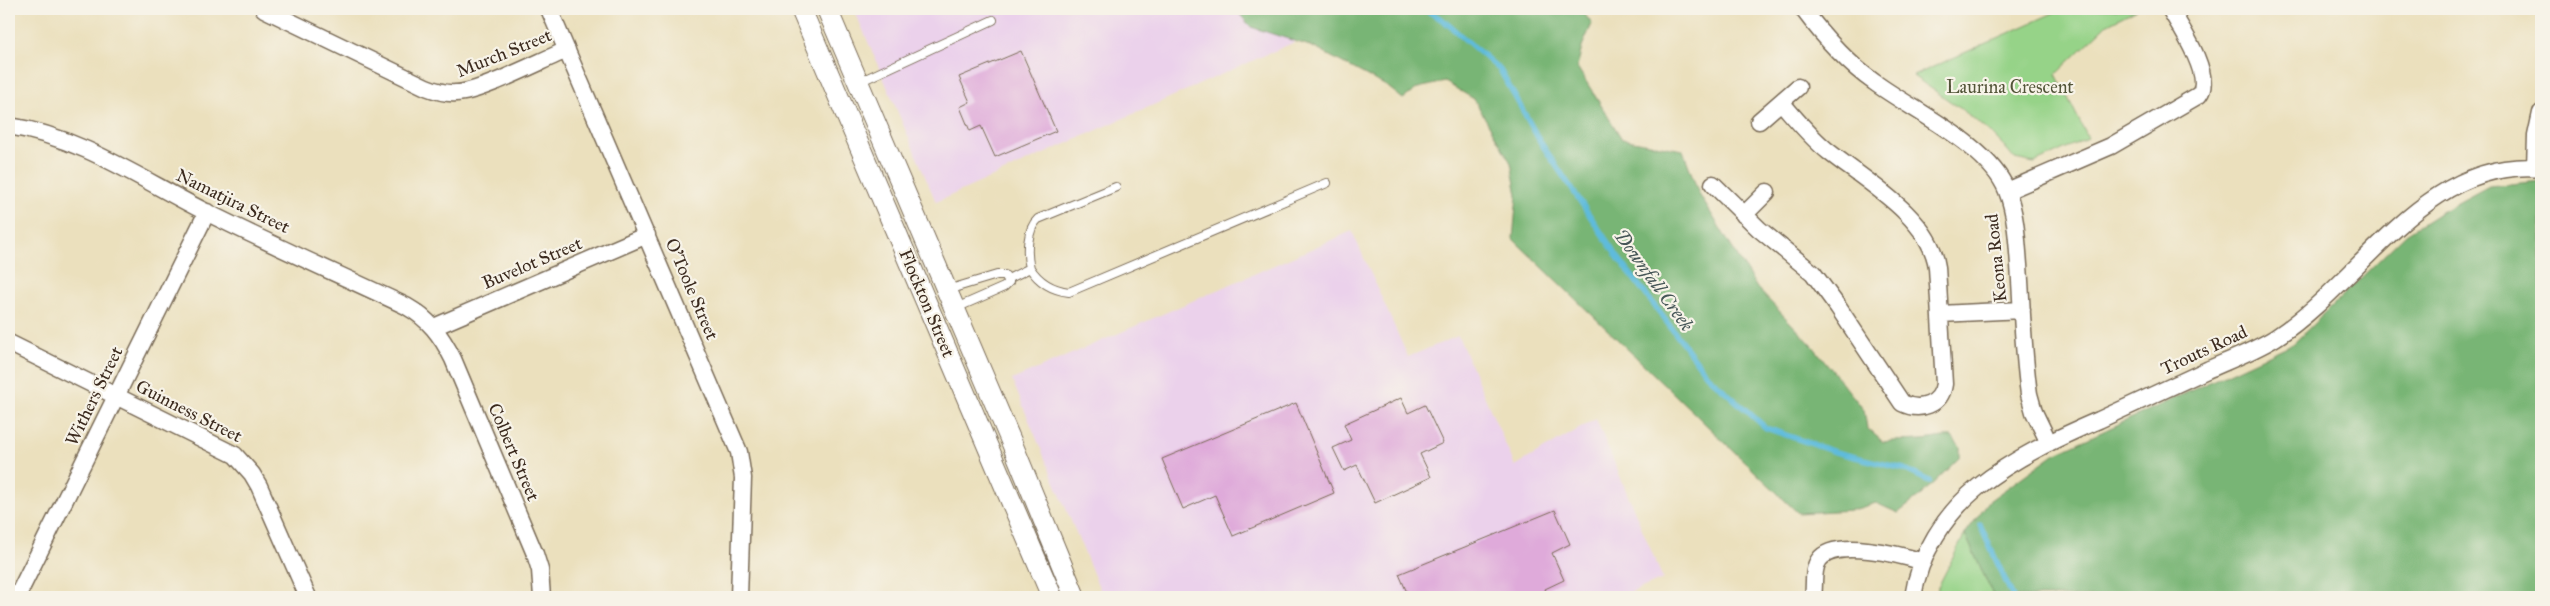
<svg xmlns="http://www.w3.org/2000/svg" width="2550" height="606" font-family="'IM FELL Great Primer',serif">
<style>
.built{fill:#ebd1eb}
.green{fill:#96d388;stroke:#687e53}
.forest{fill:#78b574;stroke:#5a7049}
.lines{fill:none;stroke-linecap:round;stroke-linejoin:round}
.stream{stroke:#5ebbdc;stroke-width:5.5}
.building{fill:#dfaada}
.service-casing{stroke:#796a56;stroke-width:10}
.minor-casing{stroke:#796a56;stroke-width:19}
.tertiary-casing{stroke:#796a56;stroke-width:22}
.service{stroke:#fff;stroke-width:8}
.minor{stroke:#fff;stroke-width:16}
.tertiary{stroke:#fff;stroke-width:20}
.labels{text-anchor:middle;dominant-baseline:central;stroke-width:4.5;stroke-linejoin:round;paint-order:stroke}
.street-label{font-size:18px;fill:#3b2a1e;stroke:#f7f3e8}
.park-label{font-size:18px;fill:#525438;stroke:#f7f3e8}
.water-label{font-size:19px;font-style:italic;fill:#465657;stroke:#f7f3e8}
</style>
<rect width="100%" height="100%" fill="#f7f3e8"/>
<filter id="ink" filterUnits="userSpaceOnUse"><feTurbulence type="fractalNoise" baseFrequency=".02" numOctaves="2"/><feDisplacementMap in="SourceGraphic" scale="10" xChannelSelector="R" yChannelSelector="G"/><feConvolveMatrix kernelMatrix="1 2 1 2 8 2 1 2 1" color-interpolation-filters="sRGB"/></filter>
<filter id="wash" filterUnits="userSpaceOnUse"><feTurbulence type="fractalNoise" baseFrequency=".0096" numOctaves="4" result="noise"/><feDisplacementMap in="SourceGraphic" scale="20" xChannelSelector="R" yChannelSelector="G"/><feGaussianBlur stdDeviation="1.12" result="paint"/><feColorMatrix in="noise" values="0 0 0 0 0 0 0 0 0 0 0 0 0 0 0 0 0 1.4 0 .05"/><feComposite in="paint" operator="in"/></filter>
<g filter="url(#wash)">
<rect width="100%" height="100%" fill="#ebe0bd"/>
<path class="built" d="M854 9H1336L1344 20 936 202Z
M1352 231 1408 357 1458 336 1515 466 1596 419 1663 579 1620 597H1103L1012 380Z"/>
<path class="green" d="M2062 9H2137L2108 24 2056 74 2088 138 2034 163 2015 159C1988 124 1949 101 1913 76Z
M1965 534 1994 597H1937L1938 587Z"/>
<path class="forest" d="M1235 9H1581L1592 24 1583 44 1577 67 1622 139 1683 150 1699 194 1757 288 1812 345 1864 410 1867 428 1883 442C1896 440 1907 441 1920 440 1931 440 1940 436 1952 437L1960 447V457L1919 497 1898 513 1876 503 1853 510 1798 513 1513 239 1517 195 1511 163 1474 99 1445 82 1418 88 1403 99 1388 87 1313 47 1251 27Z
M2541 181V597H1994L1965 534 1989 501 2054 454 2294 343 2406 234 2439 213 2489 186Z"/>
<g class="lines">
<path class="stream" d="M1424 9 1443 20 1500 70 1541 143 1619 259 1707 375 1766 428 1835 452 1904 469 1929 481
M1980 525 2013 597"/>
</g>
<g id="blocks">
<path class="building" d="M1021 51 1056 131 995 157 981 126 970 131 960 107 970 102 959 77Z
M1401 398 1408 413 1425 405 1443 443 1420 454 1431 477 1375 503 1357 465 1344 471 1333 448 1351 440 1344 424Z
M1296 403 1334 493 1233 536 1215 495 1183 509 1162 459Z
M1555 510 1570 544 1552 553 1564 580 1545 589 1548 597H1409L1399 574Z"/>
</g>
</g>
<g filter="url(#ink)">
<use href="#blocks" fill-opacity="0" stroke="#796a56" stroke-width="1"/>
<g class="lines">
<defs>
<path id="service" d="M859 82 993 20
M1030 268C1039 282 1053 290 1069 292L1327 183
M1008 279 1030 268C1026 253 1027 229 1038 219L1116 187
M947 290 997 275H1005L1009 282 1004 287 956 308"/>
<path id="minor" d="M264 9 426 87C436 91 445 94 456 93 479 93 542 60 567 50
M549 9 739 452 743 478 739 597
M1803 9C1823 36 1847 63 1874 82 1913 111 1989 145 2007 191 2016 214 2017 240 2019 265 2022 308 2023 351 2029 394L2034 412 2049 443
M1759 121 1798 87
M9 126C81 137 142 180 206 212 272 245 340 275 406 306 429 319 441 335 453 359L535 554 540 570 542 597
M2535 167 2536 136 2541 113
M1713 184 1759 229 1813 273 1838 307 1902 403C1920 412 1941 405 1944 384L1937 267C1930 217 1864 180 1829 152 1811 138 1796 119 1781 102
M2007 191 2111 146 2199 95C2214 77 2180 26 2170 9
M1744 215 1767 192
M1940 314 2022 310
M434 327 647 235
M9 343 235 455 252 474 259 486 308 597
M17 597 207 212
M1813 597C1815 586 1812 569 1819 560 1834 538 1902 555 1923 562
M1913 597C1919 555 1945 514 1978 487 2014 458 2057 438 2099 420 2135 403 2171 387 2207 370 2230 360 2254 351 2275 338 2361 283 2424 157 2541 168"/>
<path id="tertiary" d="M801 9 1052 597
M827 9 1011 441 1075 597"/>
</defs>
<use href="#service" class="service-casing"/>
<use href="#minor" class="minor-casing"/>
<use href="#tertiary" class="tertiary-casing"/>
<use href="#service" class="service"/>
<use href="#minor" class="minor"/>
<use href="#tertiary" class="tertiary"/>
</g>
</g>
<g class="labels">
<g class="street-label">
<text transform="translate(504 53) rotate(-22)">Murch Street</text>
<text transform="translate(233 201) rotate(26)">Namatjira Street</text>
<text transform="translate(1996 258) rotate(-96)">Keona Road</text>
<text transform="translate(532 263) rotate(-23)">Buvelot Street</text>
<text transform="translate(692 289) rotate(67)">O'Toole Street</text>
<text transform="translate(927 303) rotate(67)">Flockton Street</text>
<text transform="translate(2204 350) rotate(-25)">Trouts Road</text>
<text transform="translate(94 396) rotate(-64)">Withers Street</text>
<text transform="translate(189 411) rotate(27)">Guinness Street</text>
<text transform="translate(514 452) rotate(67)">Colbert Street</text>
</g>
<g class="park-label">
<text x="2010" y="87">Laurina Crescent</text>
</g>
<g class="water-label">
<text transform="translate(1654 280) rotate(54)">Downfall Creek</text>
</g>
</g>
<rect width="2550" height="606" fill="none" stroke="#f7f3e8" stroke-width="30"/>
</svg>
